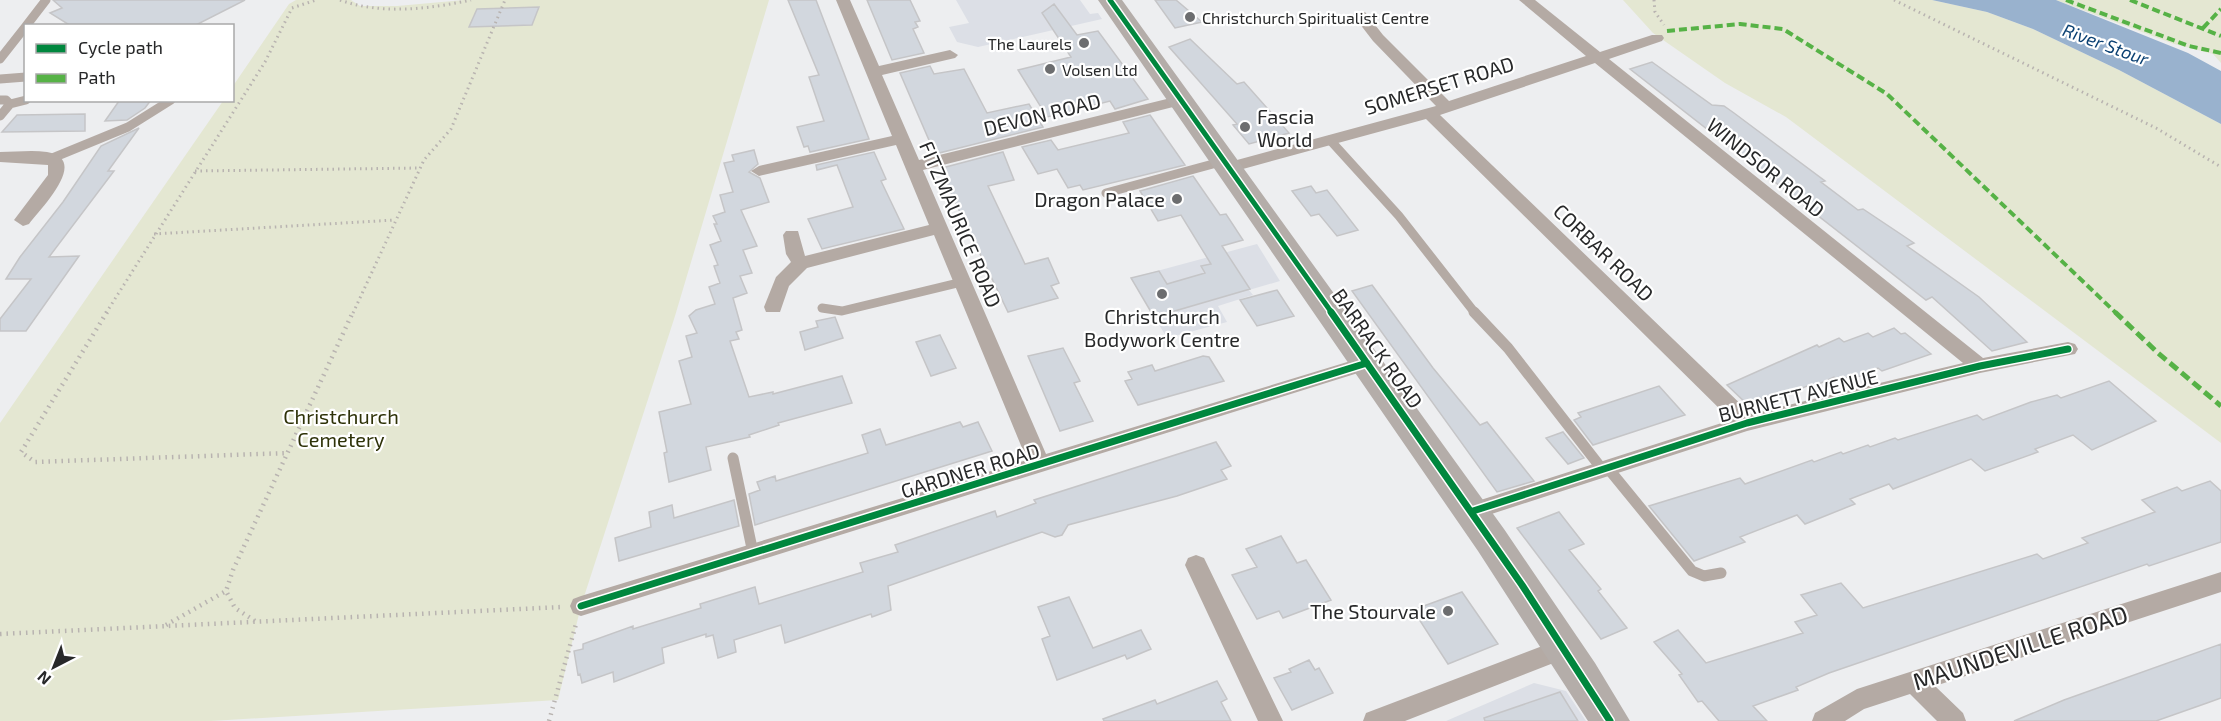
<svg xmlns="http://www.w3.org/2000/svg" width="2221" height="721" font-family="'Exo 2',sans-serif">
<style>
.built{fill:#dcdfe6}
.green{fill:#e4e7d2}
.water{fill:#99b2ce}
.building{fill:#d2d7de;stroke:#c5c5c7;stroke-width:1.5}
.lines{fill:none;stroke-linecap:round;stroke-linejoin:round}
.path-far1{stroke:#b8b3b0;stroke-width:3;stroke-dasharray:1.5 4;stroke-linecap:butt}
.path{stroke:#b8b3b0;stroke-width:4.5;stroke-dasharray:1.5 5;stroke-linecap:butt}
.lane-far1{stroke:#b4aaa4;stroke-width:9}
.lane{stroke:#b4aaa4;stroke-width:11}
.street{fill:#b4aaa4;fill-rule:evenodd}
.primary{fill:#b4ada9;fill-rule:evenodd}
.quiet-far1{stroke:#56b246;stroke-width:4;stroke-dasharray:8 4;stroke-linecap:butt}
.quiet{stroke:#56b246;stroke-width:5;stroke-dasharray:10 5;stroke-linecap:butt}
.cycleway-far1-casing{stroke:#fff;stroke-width:8}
.cycleway-casing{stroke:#fff;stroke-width:10}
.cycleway-far1{stroke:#00873e;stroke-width:5}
.cycleway{stroke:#00873e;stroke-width:7}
.poi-dot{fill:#6c6d6f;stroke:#fff;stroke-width:2}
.labels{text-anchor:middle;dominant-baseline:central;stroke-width:4.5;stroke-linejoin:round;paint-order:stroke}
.far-poi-label{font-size:16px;fill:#272829;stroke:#fff;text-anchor:start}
.far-water-label{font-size:18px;font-style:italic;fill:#0b4173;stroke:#fff}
.street-label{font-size:20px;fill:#272829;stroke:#fff}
.poi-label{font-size:20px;fill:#272829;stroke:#fff;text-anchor:end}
.park-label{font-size:20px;fill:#2e3208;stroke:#fff}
.near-street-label{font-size:24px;fill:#272829;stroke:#fff}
</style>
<rect width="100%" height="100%" fill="#edeef0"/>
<path class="built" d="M956 0H1080L1090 14 1098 13 1102 19 978 47 957 42 949 27 969 23Z
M1257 244 1280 281 1249 290 1253 295 1218 306 1227 322 1167 338 1131 278Z
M1534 683 1566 691 1586 721H1446Z"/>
<path class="green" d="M296 0H351L360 6H397L464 0H769L675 316 581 606 558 700 211 721H0V423L223 101 232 100 233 86 289 4Z
M1623 0H1932L1987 12 2033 29 2119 70 2221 124V443L1786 117 1725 83 1653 33Z
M2056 0H2221V63L2213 54 2174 44Z"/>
<path class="water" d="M1932 0H2056L2188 53 2221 71V124L2119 70 2033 29 1987 12Z"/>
<path class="building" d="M53 0H245L194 26H71L50 13 62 8Z
M788 0H816L869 139 810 152 808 146 804 147 797 127 824 121 809 77 819 75Z
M867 0H910L920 21 915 22 918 27 913 29 924 53 892 60Z
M1155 0H1176L1202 22 1175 28Z
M1054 4 1077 35 1098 31 1148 99 1115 109 1110 101 1047 117 1018 70 1071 57 1042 13Z
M539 7 532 25 469 27 477 9Z
M1190 39 1237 84 1244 82 1289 133 1249 144 1233 125 1237 124 1169 47Z
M1652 62 1712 105 1724 106 1734 113 1825 181 1821 182 1858 210 1863 209 1914 243 1907 246 1979 297 2027 342 1992 351 1932 297 1926 300 1630 69Z
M930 66 934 74 964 69 987 113 1029 104 1043 127 935 154 900 73Z
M151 100 145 108 127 120 105 121 119 101Z
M85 114V131L2 132 17 115Z
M1150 115 1185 165 1083 190 1080 185 1068 188 1057 169 1038 174 1022 147 1051 140 1058 150 1129 133 1123 122Z
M139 128 108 171H114L49 257 79 256 26 331H0V319L31 279H6L20 257 63 202 101 146Z
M754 150 758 164 749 172 760 178 769 202 741 210 757 246 743 250 752 273 740 276 747 293 733 298 742 330 736 332 739 339 730 341 749 397 773 392V394L842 376 852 403 778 423 779 425 749 435 750 437 706 447 711 470 669 482 664 453 667 452 659 412 691 404 679 361 692 357 686 336 697 333 689 316 696 310 715 304 709 287 720 283 714 266 718 265 710 245 721 241 714 224H717L713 216 725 212 720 195 733 192 724 163 734 161 732 155Z
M874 152 886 179 881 181 904 229 822 249 808 219 853 207 837 165 817 170 816 165Z
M1003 152 1014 180 988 186 1025 264 1048 258 1059 283 1051 286 1058 298 1008 312 943 177 947 176 942 168Z
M1193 176 1220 215 1226 214 1243 240 1222 246 1250 289 1154 317 1131 278 1159 271 1167 284 1205 273 1201 266 1211 264 1181 215 1158 221 1140 191Z
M1311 186 1316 193 1327 190 1358 230 1337 236 1319 214 1311 216 1292 191Z
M1372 285 1433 368 1480 425 1487 422 1534 481 1497 492 1352 291Z
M1277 290 1294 316 1257 326 1240 300Z
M835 317 843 338 805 350 800 332 818 327 816 321Z
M1894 328 1901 334 1905 333 1931 354 1882 371 1878 368 1858 377 1854 374 1839 381 1834 377 1810 388 1807 386 1780 397 1776 393 1748 405 1727 385 1817 345 1819 347 1839 338 1844 342 1868 333 1873 337Z
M940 335 956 368 931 376 916 342Z
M1063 348 1080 381 1074 383 1093 421 1060 431 1028 356Z
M1203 356 1209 357 1224 381 1138 405 1125 381 1132 379 1128 372 1152 365 1155 371Z
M2109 381 2156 421 2092 450 2073 435 2035 449 2038 452 1985 471 1971 459 1893 489 1889 484 1850 499 1855 504 1805 524 1797 515 1740 537 1745 542 1694 561 1649 506 1740 478 1745 484 1812 460 1814 462 1841 452 1843 454 1868 445 1870 447 1895 438 1898 440 1977 415 1983 420 2031 402 2057 395 2061 398Z
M1659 386 1685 415 1593 445 1574 420 1581 417 1578 413Z
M960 422 963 427 978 422 992 451 755 525 749 494 760 490 757 482 775 476 776 481 868 453 862 435 880 429 886 445Z
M1563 432 1584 458 1568 464 1546 438Z
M1216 442 1231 466 1221 470 1227 479 1177 496 1068 525 1062 535 1055 537 1042 532 888 586 891 610 872 617 871 614 785 643 781 625 734 640 736 652 718 658 713 635 706 637V634L662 648 664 663 614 682 613 672 582 683 580 674 578 675 574 651 583 649V644L633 626V629L701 608 700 604 755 587 759 604 863 572 860 563 898 552 895 545 995 511 997 517 1036 503 1034 500Z
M2210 481 2221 491V542L2149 566 2147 564 1829 673 1796 687 1798 690 1753 706 1767 721H1719L1702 701 1698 702 1679 675 1682 674 1654 642 1678 630 1706 663 1803 633 1795 622 1817 615 1801 595 1841 583 1863 608 2037 554 2043 559 2088 543 2082 538 2155 512 2142 500 2177 487 2182 491Z
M734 500 739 526 619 561 615 538 651 527 649 512 672 505 674 518Z
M1559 512 1584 544 1569 550 1601 589 1598 591 1627 628 1601 639 1517 528Z
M1281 536 1297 563 1306 560 1331 600 1283 618 1279 611 1257 619 1232 575 1257 567 1246 549Z
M1462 592 1498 644 1448 664 1413 610Z
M1069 597 1093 648 1141 630 1151 649 1127 659 1125 655 1057 680 1042 639 1050 636 1038 607Z
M2221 644V698L2207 703 2156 721H2014L2064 700Z
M1309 660 1315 670 1319 668 1333 693 1292 710 1274 678 1291 672 1289 669Z
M1217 681 1227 699 1221 702 1231 721H1104L1103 719 1155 700 1157 704Z
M1560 692 1578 721H1485L1484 718Z"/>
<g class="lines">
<path class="path-far1" d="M340 0C381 15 429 9 471 0
M1654 0 1655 12 1664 25
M1894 0 2156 128 2221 167
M195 171 420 168
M154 234 395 220
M106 313 265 62 292 8 316 0
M353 313 424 160 451 129 505 0"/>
<path class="path" d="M107 312 21 452 35 462 288 453
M255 621 235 608 226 591 233 570 353 312
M166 625 226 591
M0 634 562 607
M549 721 576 624"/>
<path class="lane-far1" d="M26 26 46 0
M0 59 26 26
M0 79 26 77
M0 100H6L10 104 0 116
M10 104 26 100
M1330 140 1399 216 1475 313
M50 159 128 127 171 100
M1106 193 1224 161
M822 308 842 311 962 282"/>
<path class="lane" d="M1474 312 1508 348 1602 469
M733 458 753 553
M1607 467 1692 571 1704 576 1721 573"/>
<path class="street" d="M836 0H850L879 66 950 50 958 55 955 58 882 75 919 160 1183 95 1191 100 1189 103 923 170 1046 454 1367 356 1374 358 1377 363 1374 368 581 616 573 613 570 606 573 599 581 596 1027 460 934 235 807 268 789 286 780 312H766L764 307 776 277 791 262 786 254 783 235 786 231H798L805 256 929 225 896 145 759 176 751 171 759 166 892 136Z
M1519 0H1535L1600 52 1652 35H1662L1664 38 1662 41 1609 59 1983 358 2068 342 2075 344 2078 349 2075 354 1980 373 1747 431 1473 520 1465 517 1462 511 1465 505 1731 420 1426 119 1232 172 1224 167 1226 163 1436 106 1373 41 1353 15 1355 12H1365L1383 35 1449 101 1586 56ZM1595 63 1963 363 1751 414 1440 115Z
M0 152C15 152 32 150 47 152 90 159 42 207 29 224L23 226 14 220 48 175V165L0 162Z
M1196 555 1204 558 1283 721H1258L1185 565 1188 558Z
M2221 572V592L1935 686 1963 713 1966 721H1937L1910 694 1864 709 1845 721H1812L1815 713 1857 689Z
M1566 637 1574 641 1578 648 1574 655 1405 721H1363L1366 713Z"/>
<path class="primary" d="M1098 0H1122L1504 529 1595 663 1630 721H1588L1478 551Z"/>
<path class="quiet-far1" d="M2066 0 2189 46 2221 53
M2130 0 2221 36
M2203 28 2221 9
M1667 31 1740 24 1783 29 1887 94 2116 313"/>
<path class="quiet" d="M2115 312 2158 353 2221 406"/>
<defs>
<path id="cycleway-far1" d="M1110 0 1332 313"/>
<path id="cycleway" d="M1331 312 1522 585 1610 721
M1473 511 1747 423 1980 366 2068 349
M581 606 1367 363"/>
</defs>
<use href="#cycleway-far1" class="cycleway-far1-casing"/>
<use href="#cycleway" class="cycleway-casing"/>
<use href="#cycleway-far1" class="cycleway-far1"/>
<use href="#cycleway" class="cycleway"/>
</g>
<g class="poi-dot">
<circle cx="1190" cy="17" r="6"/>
<circle cx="1084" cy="43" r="6"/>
<circle cx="1050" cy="69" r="6"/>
<circle cx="1245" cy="127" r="6"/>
<circle cx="1177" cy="199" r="6"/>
<circle cx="1162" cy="294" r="6"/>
<circle cx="1448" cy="611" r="6"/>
</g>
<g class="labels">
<g class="far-poi-label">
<text x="1202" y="17">Christchurch Spiritualist Centre</text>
<text x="1072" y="43" text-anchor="end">The Laurels</text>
<text x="1062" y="69">Volsen Ltd</text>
</g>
<g class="far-water-label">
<text transform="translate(2106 44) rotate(20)">River Stour</text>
</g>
<g class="street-label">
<text transform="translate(1439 85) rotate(-17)">SOMERSET ROAD</text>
<text transform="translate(1042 114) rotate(-14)">DEVON ROAD</text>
<text transform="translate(1766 167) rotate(39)">WINDSOR ROAD</text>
<text transform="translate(961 224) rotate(67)">FITZMAURICE ROAD</text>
<text transform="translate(1604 252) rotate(44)">CORBAR ROAD</text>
<text transform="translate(1378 348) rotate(55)">BARRACK ROAD</text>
<text transform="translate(1798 395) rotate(-14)">BURNETT AVENUE</text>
<text transform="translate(970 470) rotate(-17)">GARDNER ROAD</text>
</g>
<g class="poi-label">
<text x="1257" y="116" text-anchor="start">Fascia<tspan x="1257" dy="23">World</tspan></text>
<text x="1165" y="199">Dragon Palace</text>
<text x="1162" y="316" text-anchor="middle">Christchurch<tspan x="1162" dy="23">Bodywork Centre</tspan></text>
<text x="1436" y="611">The Stourvale</text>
</g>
<g class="park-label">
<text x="341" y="416">Christchurch<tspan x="341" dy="23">Cemetery</tspan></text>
</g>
<g class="near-street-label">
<text transform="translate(2020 647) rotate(-18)">MAUNDEVILLE ROAD</text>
</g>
</g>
<rect x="24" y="24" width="210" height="78" fill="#ffffff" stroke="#a9a9a9" stroke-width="1.5"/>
<rect x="36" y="44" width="30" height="9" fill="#00873e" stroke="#a9a9a9" stroke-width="1.5"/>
<text x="78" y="54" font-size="18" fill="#272829">Cycle path</text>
<rect x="36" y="74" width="30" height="9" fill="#56b246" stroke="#a9a9a9" stroke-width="1.5"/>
<text x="78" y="84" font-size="18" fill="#272829">Path</text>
<g transform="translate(54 667) rotate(222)" stroke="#ffffff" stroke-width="4.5" paint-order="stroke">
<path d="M0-4.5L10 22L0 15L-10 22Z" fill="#272829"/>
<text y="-9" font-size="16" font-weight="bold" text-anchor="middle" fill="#272829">N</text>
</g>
</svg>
